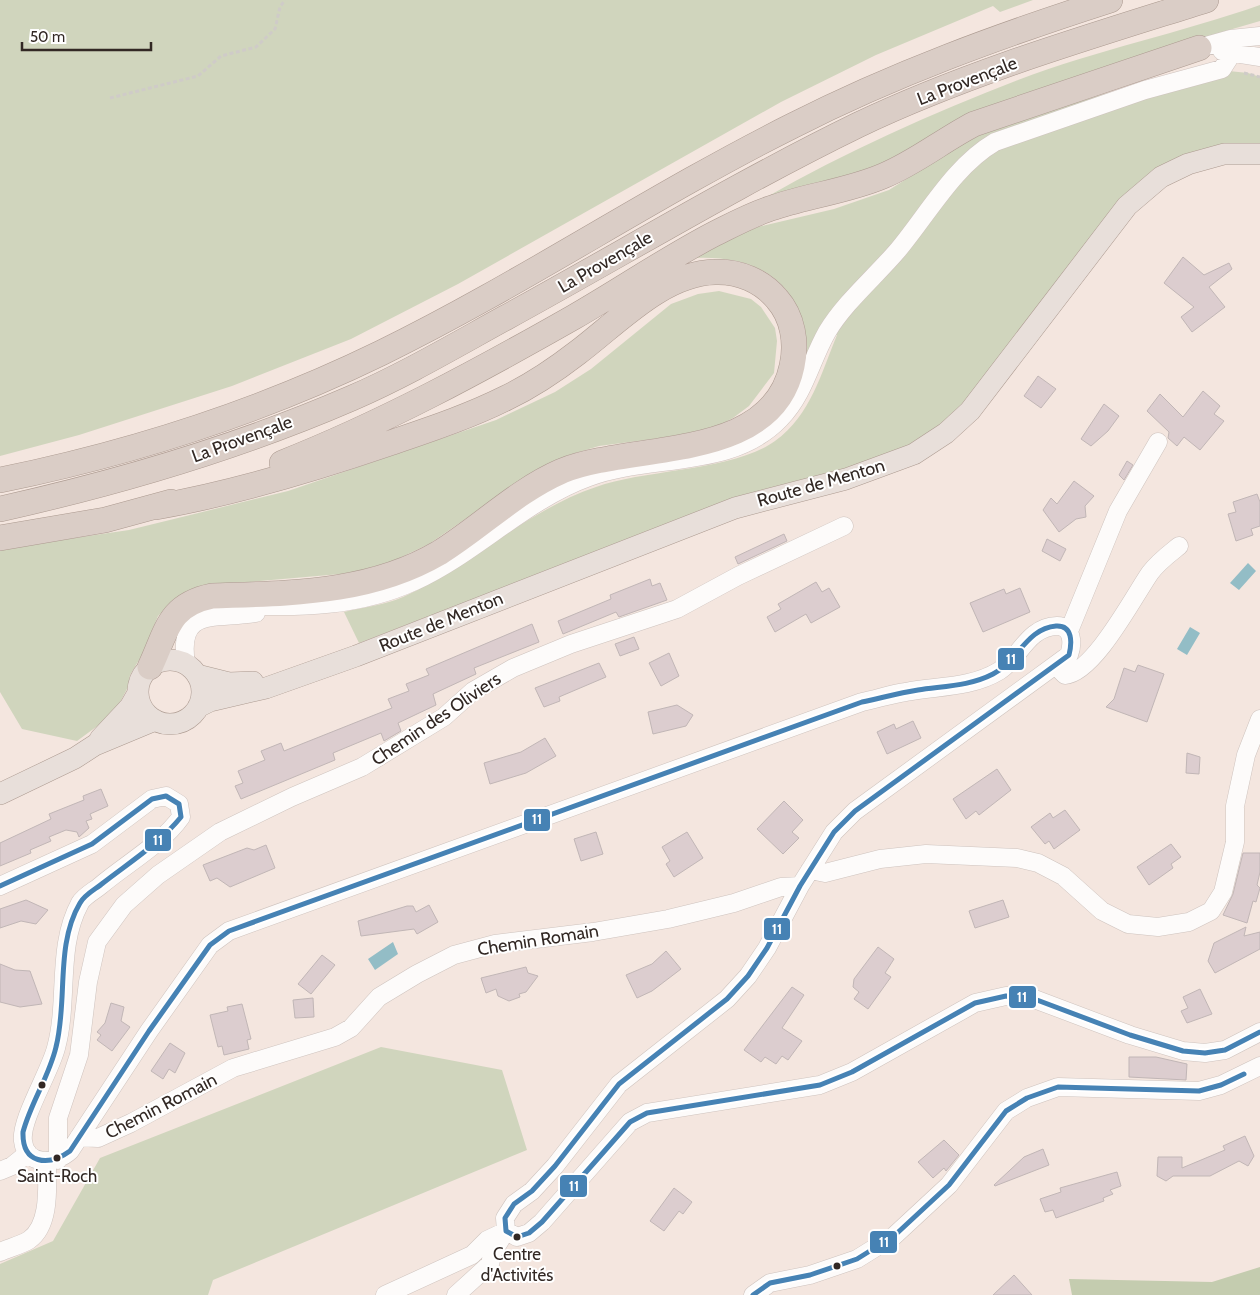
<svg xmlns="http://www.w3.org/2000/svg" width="1260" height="1295" font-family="Cabin,sans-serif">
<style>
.green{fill:#d0d5bd}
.forest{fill:#c4ccaf}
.water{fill:#93bdc6}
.building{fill:#dccdcf;stroke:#c1b6b6}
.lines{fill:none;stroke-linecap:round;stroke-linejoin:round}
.minor-casing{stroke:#cec3be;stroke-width:19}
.major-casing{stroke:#ac9a90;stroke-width:22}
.highway-casing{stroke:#ac9a90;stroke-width:26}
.path{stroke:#cfcbc8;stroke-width:3;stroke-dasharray:4 2.5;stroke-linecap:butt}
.minor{stroke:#fdfbfa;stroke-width:18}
.major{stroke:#e8dfda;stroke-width:21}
.highway{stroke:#dacdc6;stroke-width:25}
.bus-1-casing{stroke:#fff;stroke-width:9}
.bus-1{stroke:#4682b4;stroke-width:5}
.bus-dot{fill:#322824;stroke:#fff;stroke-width:2}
.labels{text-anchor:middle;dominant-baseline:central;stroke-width:4;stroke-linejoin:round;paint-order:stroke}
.bus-label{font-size:17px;fill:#322824;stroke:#fff}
.street-label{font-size:18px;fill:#322824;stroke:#fff}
.line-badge{stroke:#fff;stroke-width:2}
.badge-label{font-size:14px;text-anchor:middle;font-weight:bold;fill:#fff}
</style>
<rect width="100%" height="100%" fill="#f4e6df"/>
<path class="green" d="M0 0H1033L1000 12 993 6 876 55 781 102 458 284 351 339 232 386 79 435 0 456Z
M1260 5V21L1164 49 922 142 856 177 765 198C845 152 932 113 1018 80 1097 50 1180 33 1260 5Z
M1219 70 1248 73 1260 77V143L1219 147 1180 159 972 394 941 424 893 455 578 559 359 643 344 612C363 607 385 605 403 597 471 566 525 511 596 487 646 469 734 471 775 441 811 415 821 373 837 335L820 327 807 353C804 284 761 255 694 258L724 240 758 227 834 209 889 190 960 145 997 126 1175 73Z
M719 291 751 299 761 307 775 328 777 341 774 373 749 406 733 418 713 429 691 434 599 446 569 455 538 469 429 544 393 561 352 573 226 584 175 600 158 616 142 655 130 675 128 687 117 708 111 716 77 741 22 729 0 692V549L129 530 288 491 496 420 555 392 591 369 671 304 698 294Z
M381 1047 502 1070 527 1150 213 1280 208 1295H0V1264L53 1241 100 1158Z"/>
<path class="forest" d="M1260 1267V1295H1072L1069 1279 1212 1282Z"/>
<path class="water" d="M1248 563 1256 571 1239 590 1230 583Z
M1190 627 1200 633 1187 655 1177 649Z
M393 942 398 954 375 970 368 959Z"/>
<path class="building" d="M1183 257 1204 275 1229 263 1232 269 1209 287 1225 307 1192 332 1181 317 1194 307 1164 283Z
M1038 376 1056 389 1041 408 1024 396Z
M1203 391 1220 406 1214 414 1224 421 1200 450 1184 437 1177 446 1168 438 1169 432 1147 411 1160 394 1183 417Z
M1104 404 1119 416 1108 431 1091 446 1081 439Z
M1127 461 1133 465 1124 480 1119 475Z
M1074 481 1094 496 1085 506 1086 517 1076 519 1059 532 1043 510 1051 498 1057 504Z
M1257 494 1260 502V526L1251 529 1253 535 1236 541 1228 514 1236 512 1233 502Z
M784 534 787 541 738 564 735 557Z
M1047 539 1066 549 1060 561 1042 551Z
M650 579 652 586 660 583 667 600 619 617 616 612 563 634 558 621 611 599 610 595Z
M816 582 822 592 829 588 840 607 811 623 806 614 775 632 767 617 781 609 778 604Z
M1020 588 1030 612 983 632 970 603 1004 589 1006 594Z
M532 624 539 642 474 668 476 674 433 694 436 705 398 723 401 731 384 741 381 733 333 753 335 760 241 799 235 786 243 783 238 771 265 760 261 751 281 743 284 751 392 708 388 699 409 691 406 684 429 675 426 669Z
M634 637 639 649 620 656 615 644Z
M669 653 679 676 661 686 649 663Z
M599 663 606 677 559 697 560 701 544 707 535 688Z
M1138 665 1164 674 1147 722 1106 707 1114 699 1124 668 1135 672Z
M677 705 693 715 686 726 653 734 648 712Z
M913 721 921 738 887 754 877 732 894 724 896 729Z
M545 738 556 756 526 773 490 784 484 763 521 752Z
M1187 753 1200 757 1199 774 1186 773Z
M997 769 1011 790 979 815 976 811 966 819 953 799Z
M101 789 108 806 90 814 92 819 86 821 89 828 79 837 77 832 66 830 49 837 51 841 30 850 31 853 0 866V843L51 819 49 814 84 800 83 796Z
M784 801 803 820 792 832 799 838 783 854 757 829Z
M1065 810 1080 830 1054 849 1049 841 1045 844 1031 827 1050 813 1053 818Z
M596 832 603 854 581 861 574 839Z
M687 832 703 858 674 877 666 864 670 861 662 847Z
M1171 844 1181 857 1171 864 1173 868 1149 885 1137 867Z
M266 845 275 868 230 887 217 878 210 881 203 865 247 848 254 850Z
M1243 853H1260V872L1257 885 1260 888 1256 902 1253 901 1247 923 1223 915 1233 894Z
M26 900 48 910 36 924 21 921 0 928V909Z
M1003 900 1009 917 975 928 969 911Z
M429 905 438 922 417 934 414 929 361 936 358 921 407 906H413L416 912Z
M1246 927 1244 936 1260 932V949L1215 973 1208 961 1214 943Z
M878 947 894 959 885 973 891 977 868 1009 854 999 859 992 853 987 854 979Z
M666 951 681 969 652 991 637 998 626 975 652 964Z
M322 955 335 965 311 994 298 984Z
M0 964 15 970 30 971 42 1004 20 1007 0 1002Z
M526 967 528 973 538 976 526 992 519 994 520 997 509 1001 498 996 496 989 486 993 481 978Z
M792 987 804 995 782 1028 802 1041 788 1060 782 1056 776 1064 765 1057 761 1062 744 1050Z
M1200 989 1212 1014 1187 1023 1181 1011 1188 1008 1183 997Z
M313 998 314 1017 295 1018 293 1000Z
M111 1003 124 1007 121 1021 130 1027 112 1051 97 1040 101 1035 97 1032 105 1023Z
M242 1004 251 1039 247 1040 249 1049 224 1055 222 1046 218 1047 210 1015 228 1011 227 1007Z
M170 1043 185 1053 175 1073 169 1069 163 1079 151 1071Z
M1129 1057H1156L1187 1064 1186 1080 1129 1077Z
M1245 1136 1254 1156 1248 1166 1239 1161 1210 1176H1173L1166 1181 1157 1176 1158 1157H1182V1168L1225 1150 1223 1146Z
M944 1140 959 1155 946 1171 944 1168 933 1178 918 1162Z
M1043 1149 1049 1165 995 1186 994 1185 1024 1157Z
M1117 1172 1121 1186 1110 1190 1113 1194 1103 1198 1104 1201 1056 1218 1053 1210 1045 1212 1040 1199 1061 1192 1060 1188Z
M674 1188 692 1202 683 1214 679 1211 664 1231 650 1221Z
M1014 1275 1032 1295H993Z"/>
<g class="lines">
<defs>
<path id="minor" d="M1199 48 1231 39 1260 36
M1222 51 1260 57
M239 605C299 608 359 607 415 581 476 553 525 500 589 477 650 454 731 470 780 419 805 393 810 362 827 332 845 302 875 277 898 250 928 214 954 166 995 142L1145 90 1222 69 1233 52
M1069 631 1118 511 1158 442
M186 664C177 606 215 620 256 613
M1056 666 1065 675C1094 673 1134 596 1150 573 1158 562 1169 554 1179 546
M810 870 825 873 880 859 926 854 1017 858 1038 863 1063 876 1102 911 1128 924 1158 927 1189 922 1211 911 1223 892 1235 842V806L1246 755 1260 719
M0 886 92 844 152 799 166 796 179 804 181 817C162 844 126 864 100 886 94 891 84 896 80 903 56 947 69 1001 56 1048 50 1072 20 1120 23 1141 26 1167 56 1164 70 1151L149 1031 210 945 229 931 862 702C877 699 891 694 906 692 937 686 971 688 999 671 1020 658 1027 627 1057 626 1073 626 1073 644 1069 655L855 811 834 832 800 886 767 948 748 976 727 999 619 1084 555 1166 532 1191 514 1204 505 1218 506 1231 517 1237 529 1233 542 1222 630 1122 647 1113 820 1085 852 1072 975 1003 1006 996 1029 997 1130 1035 1183 1051 1205 1053 1225 1050 1260 1032
M79 1137 98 1138 131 1123 233 1068 335 1037 351 1028 379 997 417 974 454 955 495 944 593 932 668 919 734 903 781 887 800 886
M58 1160V1118L79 1055 88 982 97 942 124 905 158 875 220 832 292 797 362 767 444 717 473 691 513 668 571 644 677 609 738 576 844 526
M0 1171 12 1166 28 1153
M0 1252C9 1248 21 1245 29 1240 51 1225 47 1185 47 1162
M385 1295 472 1255 487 1240 506 1231
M456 1295 490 1264 493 1252 505 1232
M753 1295 770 1283 810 1275 857 1259 894 1236 949 1185 1006 1111 1027 1098 1058 1087 1199 1091 1221 1085 1260 1066"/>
<path id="major" d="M138 692a32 32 0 1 1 64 0a32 32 0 1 1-64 0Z
M197 675 229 683 253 682
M198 707 210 701 266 688 356 656 735 508 846 479 914 454 946 433 970 411 1127 206 1161 177 1188 164 1224 154H1260
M100 739 130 707 138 693
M0 794 75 758 95 745 155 720"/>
<path id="highway" d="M282 463C383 423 479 371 574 317 621 290 666 259 714 234 734 224 754 213 775 207 810 195 848 191 883 176 915 163 943 140 974 124L1199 48
M0 480C132 453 260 412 381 353 522 284 652 196 792 126 894 74 1001 35 1110 0
M0 509C121 482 239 447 352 398 405 375 454 346 505 318 622 254 737 184 858 125 969 72 1089 37 1206 0
M0 538 105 520 171 502
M150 667C167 631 168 605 212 596 290 593 369 594 439 553 481 527 516 491 562 471 633 442 772 463 792 366 797 343 793 317 777 299 762 281 739 271 715 272 663 273 617 323 577 353 555 370 531 386 506 398 468 417 428 430 387 444 311 470 235 493 156 507"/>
</defs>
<use href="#minor" class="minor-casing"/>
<use href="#major" class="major-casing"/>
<use href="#highway" class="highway-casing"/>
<path class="path" d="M1244 73 1260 77
M110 98 198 76 221 56 256 47 275 29 280 7 285 0"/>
<use href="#minor" class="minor"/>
<use href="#major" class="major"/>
<use href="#highway" class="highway"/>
<defs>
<path id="bus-1" d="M0 886 92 844 152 799 166 796 179 804 181 817C159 844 130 862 103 883 96 889 85 894 80 903 55 945 68 1001 56 1047 49 1077 31 1102 23 1132 22 1164 48 1167 70 1151L149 1031 210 945 229 931 862 702C881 698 899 693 918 690 944 686 970 686 993 674 1017 662 1027 628 1056 626 1073 625 1072 643 1069 655L855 811 834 832 800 886 767 948 748 976 727 999 619 1084 555 1166 532 1191 514 1204 505 1218 506 1231 517 1237 529 1233 542 1222 630 1122 647 1113 820 1085 852 1072 975 1003 1006 996 1029 997 1130 1035 1183 1051 1205 1053 1225 1050 1260 1032
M753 1295 770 1283 810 1275 857 1259 894 1236 949 1185 1006 1111 1027 1098 1058 1087 1199 1091 1221 1085 1244 1074"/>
</defs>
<use href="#bus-1" class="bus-1-casing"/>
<use href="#bus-1" class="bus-1"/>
</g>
<g class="bus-dot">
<circle cx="42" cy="1085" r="4.5"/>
<circle cx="57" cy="1158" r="4.5"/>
<circle cx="517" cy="1237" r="4.5"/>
<circle cx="837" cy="1266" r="4.5"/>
</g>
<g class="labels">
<g class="bus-label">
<text x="57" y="1176">Saint-Roch</text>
<text x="517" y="1254">Centre<tspan x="517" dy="21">d'Activités</tspan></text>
</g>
<g class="street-label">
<text transform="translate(967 81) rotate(-21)">La Provençale</text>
<text transform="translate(605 262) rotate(-30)">La Provençale</text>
<text transform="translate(242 439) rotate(-20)">La Provençale</text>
<text transform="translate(821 483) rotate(-16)">Route de Menton</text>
<text transform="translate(441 622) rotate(-22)">Route de Menton</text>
<text transform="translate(436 719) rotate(-34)">Chemin des Oliviers</text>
<text transform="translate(538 940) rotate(-9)">Chemin Romain</text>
<text transform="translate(161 1106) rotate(-27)">Chemin Romain</text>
</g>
</g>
<g class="line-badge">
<rect x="997" y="647" width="28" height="24" rx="5" fill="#4682b4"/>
<rect x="523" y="808" width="28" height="24" rx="5" fill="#4682b4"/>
<rect x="144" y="828" width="28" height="24" rx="5" fill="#4682b4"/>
<rect x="763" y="917" width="28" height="24" rx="5" fill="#4682b4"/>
<rect x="1008" y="985" width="29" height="24" rx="5" fill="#4682b4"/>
<rect x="559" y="1174" width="29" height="24" rx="5" fill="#4682b4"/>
<rect x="869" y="1230" width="29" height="24" rx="5" fill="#4682b4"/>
</g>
<g class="badge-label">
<text x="1011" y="664">11</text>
<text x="537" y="824">11</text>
<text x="158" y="845">11</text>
<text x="777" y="934">11</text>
<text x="1022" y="1002">11</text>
<text x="574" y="1191">11</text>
<text x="884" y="1247">11</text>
</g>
<path d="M22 42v8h129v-8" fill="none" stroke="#322824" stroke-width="2.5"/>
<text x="30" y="42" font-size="15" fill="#322824" stroke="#ffffff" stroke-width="4" paint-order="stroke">50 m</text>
</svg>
